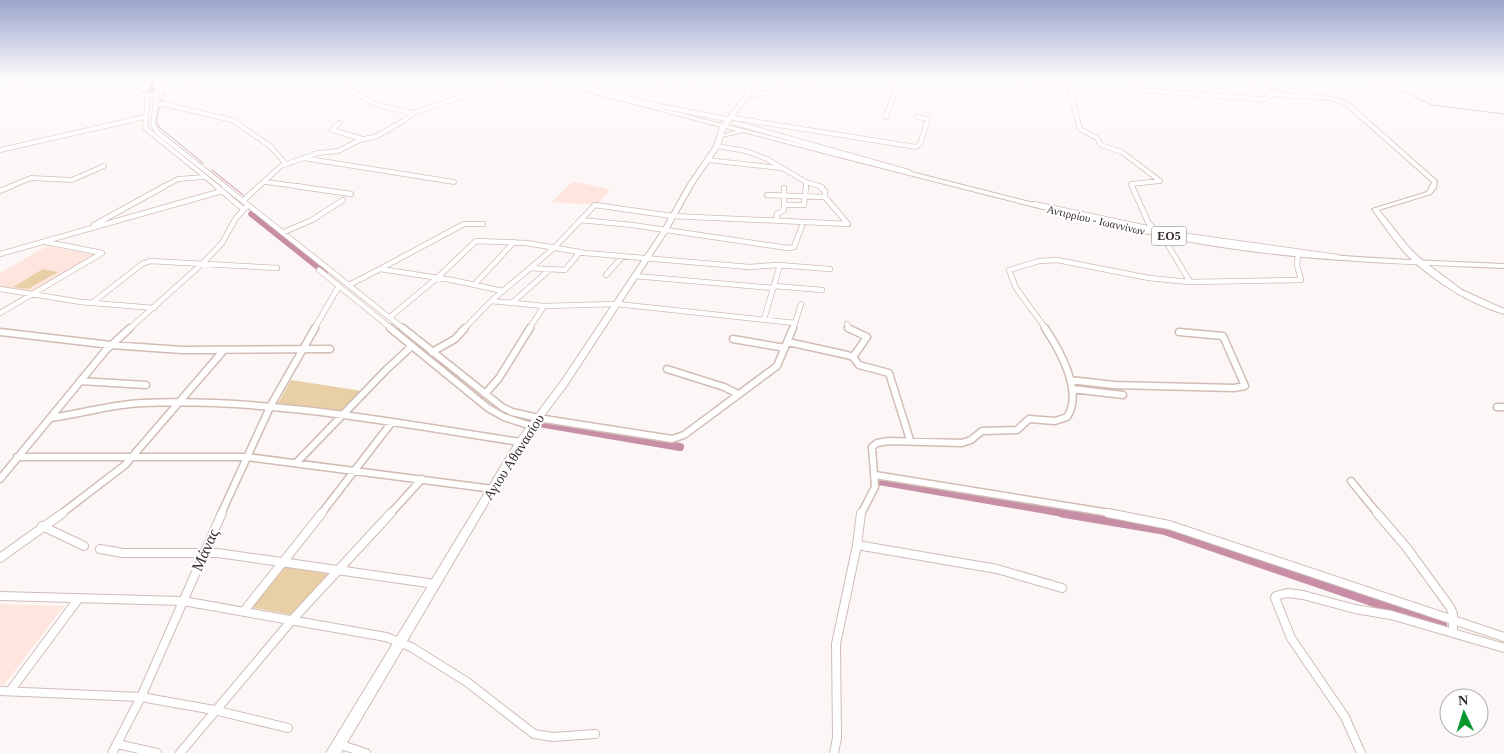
<svg xmlns="http://www.w3.org/2000/svg" width="1504" height="753" font-family="'Times New Roman',serif">
<style>
.built{fill:#fee6df}
.green{fill:#e8cfa6}
.lines{fill:none;stroke-linecap:round;stroke-linejoin:round}
.stream{stroke:#c78ea5;stroke-width:1}
.canal-far3{stroke:#c78ea5;stroke-width:4.5}
.canal-far2{stroke:#c78ea5;stroke-width:5.5}
.canal-far1{stroke:#c78ea5;stroke-width:8}
.canal{stroke:#c78ea5;stroke-width:9}
.street-far3-casing{stroke:#d1bcb6;stroke-width:5.5}
.street-far2-casing{stroke:#d1bcb6;stroke-width:6}
.street-far1-casing{stroke:#d1bcb6;stroke-width:9}
.street-casing{stroke:#d1bcb6;stroke-width:10}
.secondary-casing{stroke:#d1bcb6;stroke-width:2}
.primary-casing{stroke:#d1bcb6;stroke-width:2}
.street-far3{stroke:#fff;stroke-width:4}
.street-far2{stroke:#fff;stroke-width:4.5}
.street-far1{stroke:#fff;stroke-width:6}
.street{stroke:#fff;stroke-width:8}
.secondary{fill:#fff;fill-rule:evenodd}
.primary{fill:#fff;fill-rule:evenodd}
.labels{text-anchor:middle;dominant-baseline:central;stroke-width:4;stroke-linejoin:round;paint-order:stroke}
.far-street-label{font-size:11px;fill:#352d2b;stroke:#fff}
.shield{fill:#fff;stroke:#726c6b;stroke-width:1}
.shield-label{font-size:12px;font-weight:bold;fill:#352d2b}
.street-label{font-size:14px;fill:#352d2b;stroke:#fff}
.near-street-label{font-size:16px;fill:#352d2b;stroke:#fff}
</style>
<rect width="100%" height="100%" fill="#fcf7f6"/>
<path class="built" d="M572 182 586 184 610 190 597 205 552 202Z
M47 246 95 255 30 293 0 288V273Z
M0 604 64 606 4 685H0Z"/>
<path class="green" d="M43 269 58 272 28 289 13 287Z
M291 380 362 391 342 412 278 403Z
M282 566 331 573 293 615 249 607Z"/>
<g class="lines">
<path class="stream" d="M1358 78 1388 84 1432 105 1504 114
M1384 78 1391 84
M163 88 164 78
M170 89 189 83
M160 104 165 90
M160 106 156 121 159 127 203 163
M212 170 243 195"/>
<path class="canal-far3" d="M150 95 154 78"/>
<path class="canal-far2" d="M251 214 325 273"/>
<path class="canal-far1" d="M539 423 680 447
M879 481 1069 514"/>
<path class="canal" d="M1062 513 1163 530 1443 626"/>
<defs>
<path id="street-far3" d="M132 78 126 82 128 87 145 96 157 95
M200 78 157 91 153 125 157 132 226 187
M324 78 378 105 413 113 515 78
M547 78 650 104 726 119
M660 78 664 80 751 88
M984 78 1257 99H1266L1269 95 1276 94
M795 84 831 87 837 94
M1077 86 1070 91 1080 129 1097 138 1101 145 1122 152 1160 181 1131 184 1133 187
M0 87 48 78
M148 96 145 128 218 187
M746 96 775 91 808 78
M155 105 164 104 232 120 270 146 286 164
M886 117 899 80 895 78
M734 118 916 147 920 144 928 119 917 117
M339 123 332 130 363 139
M735 123 909 172
M717 146 746 151 767 159 806 182 822 187
M0 150 145 117
M303 158 454 182
M708 160 780 168
M266 182 304 187
M9 187 31 178 72 180 104 166
M163 187 178 179 204 177
M258 187 281 166 318 153 338 151 360 140 377 136 405 120 413 113
M806 187V182"/>
<path id="street-far2" d="M216 186 222 191
M224 186 243 201
M259 186 243 201 404 329
M295 186 351 194
M1132 186 1148 222 1154 229
M0 191 12 186
M767 195 825 197
M1034 204 1180 235 1337 257
M784 205H804L806 186
M580 220 632 225 788 248 794 247 802 226
M776 221 777 214 784 210V188
M483 224H464L380 269 452 280 503 291
M94 225 165 186
M284 232 312 220 343 200
M0 254 222 191 243 209
M530 268 565 270 580 252
M319 270 392 329
M606 275 623 256
M635 276 774 288
M1190 282 1301 280 1297 265 1298 255
M475 284 514 242
M349 285 380 269
M775 286 822 290
M0 289 81 302 154 308
M491 301 544 306 617 304 795 323 793 329
M92 303 142 264 150 261 277 268
M512 303 549 270
M0 313 102 253 46 242
M390 317 437 278 476 241 527 243 585 253 749 267 778 265 830 269
M764 319 780 265
M795 323 801 304
M847 324 849 329
M129 329 203 263 222 243 236 218 248 205
M314 329 339 286
M464 329 491 301 554 248 595 205 672 216 848 224 825 197V191L819 186
M529 329 544 306
M1046 329 1016 288 1009 270 1039 261 1057 260 1149 278 1190 282 1162 235"/>
<path id="street-far1" d="M390 328 412 346
M403 328 502 407 512 412 538 418 672 439 684 435 777 366 793 328
M848 328 867 337 853 357
M0 332 111 345 182 350 330 349
M733 339 785 348
M788 342 847 355 853 357 859 365 889 373 910 440
M432 352 455 339 465 328
M667 369 724 387 738 394
M1070 380 1114 385 1234 388 1245 386 1223 336 1179 332
M80 381 146 385
M1072 389 1123 395
M485 394 499 378 530 328
M1497 407H1504
M50 418C81 414 112 404 143 403 270 398 395 423 520 442
M17 457H247L493 489
M296 463 387 369 412 346 488 408 504 417 531 426
M875 475 1116 514
M0 479 106 350 130 328
M1351 481 1378 514
M61 514 125 465 224 350
M221 514 271 405 315 328
M321 514 392 422
M390 514 422 479
M861 514 875 487 872 447 877 443 889 441 962 443 971 440 982 431 1017 430 1029 419 1055 421 1067 417C1084 392 1059 349 1045 328"/>
<path id="street" d="M1108 513 1169 525 1504 637
M1377 513 1407 548 1450 607 1453 614V633
M42 526 84 546
M857 545 997 569 1062 588
M100 549 123 553H218L435 584
M0 558 63 513
M0 596 183 601 386 637 411 647 467 682 534 734 553 737 595 734
M244 611 322 513
M0 691 141 697 214 710 288 728
M10 691 79 598
M117 744 157 753
M338 744 366 753
M112 753 141 697 222 513
M180 753 292 620 391 513
M834 753 837 738 836 644 857 545 861 513
M1361 753 1345 717 1291 638 1275 598 1276 596 1287 593 1303 595 1355 609 1391 615 1504 648"/>
<path id="secondary" d="M752 78H756L750 95 726 127 720 146 694 184 667 232 568 384 523 444 341 753H326L517 440 562 380 661 232 688 184 714 146 720 127 745 95Z
M1248 78H1252C1271 98 1297 93 1322 96 1332 97 1340 99 1349 103L1437 181 1436 188 1431 194 1379 210 1411 250 1422 260 1462 290 1504 309V314C1470 304 1432 280 1407 255 1394 241 1383 224 1372 209L1427 192 1432 182 1345 105C1337 102 1330 100 1322 99 1302 97 1271 100 1256 87 1253 85 1250 81 1248 78Z"/>
<path id="primary" d="M535 78H541L1093 218C1160 233 1227 245 1296 252 1365 259 1434 261 1504 264V268C1405 264 1307 261 1209 245 1133 233 1059 213 984 194 904 174 823 153 743 132L722 137V135L737 131Z"/>
</defs>
<use href="#street-far3" class="street-far3-casing"/>
<use href="#street-far2" class="street-far2-casing"/>
<use href="#street-far1" class="street-far1-casing"/>
<use href="#street" class="street-casing"/>
<use href="#secondary" class="secondary-casing"/>
<use href="#primary" class="primary-casing"/>
<use href="#street-far3" class="street-far3"/>
<use href="#street-far2" class="street-far2"/>
<use href="#street-far1" class="street-far1"/>
<use href="#street" class="street"/>
<use href="#secondary" class="secondary"/>
<use href="#primary" class="primary"/>
</g>
<linearGradient id="sky" x2="0" y2="1"><stop stop-color="#9ba5cd"/><stop offset="0.43" stop-color="#fefbfb"/><stop offset="1" stop-color="#fefbfb" stop-opacity="0"/></linearGradient>
<rect width="1504" height="183" fill="url(#sky)"/>
<g class="labels">
<g class="far-street-label">
<text transform="translate(1096 220) rotate(13)">Αντιρρίου - Ιωαννίνων</text>
</g>
<rect class="shield" x="1151.5" y="226.5" width="35" height="19" rx="4"/>
<g class="shield-label">
<text x="1169" y="236">ΕΟ5</text>
</g>
<g class="street-label">
<text transform="translate(514 457) rotate(-57)">Αγιου Αθανασίου</text>
</g>
<g class="near-street-label">
<text transform="translate(205 550) rotate(-66)">Μάνας</text>
</g>
</g>
<g transform="translate(1464 713) rotate(356)"><circle r="24" fill="#ffffff" stroke="#aeabaa"/>
<path d="M0-4L9 19L0 12L-9 19Z" fill="#08972e"/>
<text y="-8" font-size="14" font-weight="bold" text-anchor="middle" fill="#352d2b">N</text>
</g>
</svg>
